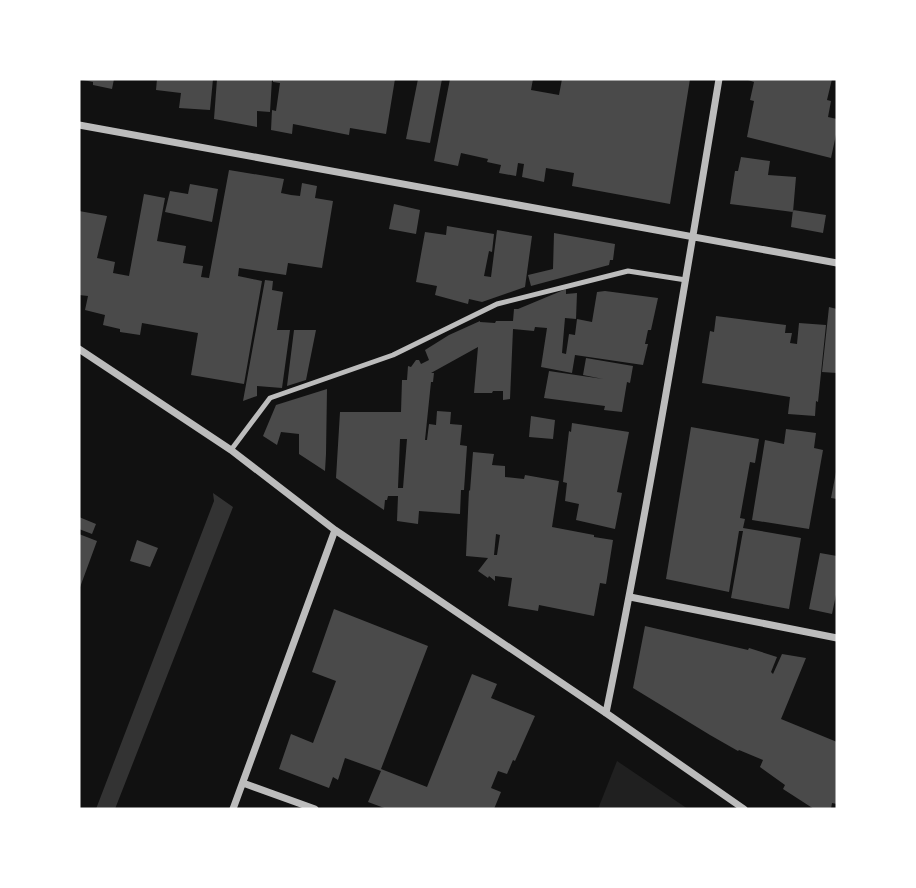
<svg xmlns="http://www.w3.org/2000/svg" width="916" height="888" font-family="Montserrat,sans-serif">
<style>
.green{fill:#202020}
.water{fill:#333}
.building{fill:#4a4a4a;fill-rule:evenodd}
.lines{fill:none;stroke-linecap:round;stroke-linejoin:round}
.service{stroke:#bcbcbc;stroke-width:5}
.minor{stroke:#bcbcbc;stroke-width:7}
</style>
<rect width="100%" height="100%" fill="#111"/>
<path class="green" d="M617 761 688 809H598Z"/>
<path class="water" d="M213 493 233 507 115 809H96L214 501Z"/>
<path class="building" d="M83 79H114L112 89 93 85V82L83 80Z
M157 79H213L210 110 179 108 181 93 156 90Z
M217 79H272L270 112 257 111V127L214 119Z
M273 79H395L386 134 350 128 349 135 293 124 292 134 271 130 272 110 276 111 280 83 273 82Z
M418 79H442L430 143 406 139Z
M450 79H533L531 90 559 95 562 79H690L670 204 572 186 574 173 546 168 544 182 522 177 524 164 518 163 516 176 499 173 501 165 487 162 488 159 461 153 458 166 434 161Z
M745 79H832L827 100 831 101 828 117 837 119V130L831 158 747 137 754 101 750 100 754 82Z
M741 157 770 161 768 175 796 177 793 212 730 204 735 171H738Z
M229 170 284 179 281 193 291 195 300 196 302 183 317 186 315 198 333 201 322 268 288 263 286 275 239 268 238 276 262 281 244 384 191 375 198 333 142 323 140 335 120 332V329L103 325 105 315 85 310 88 296 79 295V211L107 216 97 258 115 262 113 273 129 276 144 194 165 198 157 241 186 246 183 263 203 266 201 277 209 278Z
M190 184 218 189 212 222 165 212 170 191 188 194Z
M394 204 420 210 416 234 389 229Z
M793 210 826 215 823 233 791 227Z
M447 226 494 234 492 252 489 251 484 276 491 277 497 230 532 236 525 287 482 302 469 299 468 304 435 295 437 286 416 282 425 232 446 235Z
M554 233 615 244 613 260H610L609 265 531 286 528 275 553 269Z
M265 280 273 281 272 290 283 292 277 330H290L282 388 257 386V396L243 401Z
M566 289V294L577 293 576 319 565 318 562 353 566 354 569 334 575 335 577 319 592 322 597 292 605 291 658 298 651 330H648L645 344H648L643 365 575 355 572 373 541 367 547 328 535 327 534 331 513 329 510 399 503 400V391H493L492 393H474L478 347 431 373H434L433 382H431L425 440H427L429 424 436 425 437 411 451 412 450 424 462 425 460 445 467 446 464 490H461L460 514 419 511 418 524 397 521 398 496H388L387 500H385L384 510 336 478 340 412H401L402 380H407L408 366 411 367 416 360H419L421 364 429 360 425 350 449 335 480 321V322L495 323 496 321H513L514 309H518ZM400 439H407L403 488H398Z
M829 307 837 309V373L822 372Z
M716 316 786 325 785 333H792L790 343 797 344 799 323 826 325 818 402 816 401 815 416 788 414 790 397 702 383 710 331 714 332Z
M294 330H316L306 380 287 386Z
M586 358 633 366 630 383 627 382 622 412 604 410 605 406 544 398 549 371 603 379 583 375Z
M327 389 326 454 325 471 299 454V434L281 432 277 445 263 436 276 405Z
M531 416 555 420 553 439 529 437Z
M572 423 629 432 617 492 622 493 615 529 576 520 579 504 565 501 567 483 563 482 569 431 571 432Z
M691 427 759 439 755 463 750 462 740 518 745 519 743 528 801 538 789 609 731 598 743 531H739L729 592 666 579Z
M786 429 816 433 814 448 823 450 809 529 752 520 765 440 784 444Z
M473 452 494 454 492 465 505 466V477L524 479 525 475 559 481 552 527 594 535V537L613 540 606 584 600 583 594 616 539 605 538 611 508 606 512 578 495 576V581L489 576 488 578 478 571 488 558 466 556 469 490 470 491ZM496 534 500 535 497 555H494Z
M836 472H837V499L831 498Z
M79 517 96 524 92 534 79 529Z
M79 534 97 541 79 590Z
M137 540 158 548 150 567 130 561Z
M820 553 837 556V590L832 614 809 609Z
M334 609 428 646 381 769 427 787 472 674 497 684 491 698 535 716 515 761 513 760 507 774 498 771 491 788 501 792 494 809H387L368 802 381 771 345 758 338 780 333 777 329 788 279 769 291 734 313 743 336 681 312 672Z
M645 626 748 650 749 648 777 657 771 672 773 674 782 654 806 658 781 719 837 742V804L832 803 831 809H814L783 789 785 785 760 767 763 760 739 750 738 751 710 735 633 688Z"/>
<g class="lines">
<path class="service" d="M231 450 270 398 393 355 497 304 628 271 686 280"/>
<path class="minor" d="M79 125 837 263
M79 349 231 450 335 530 606 713 744 809
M630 597 837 638
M606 713C649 502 684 291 719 79
M243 783 315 809
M233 809 335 530"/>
</g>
<rect width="916" height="888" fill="none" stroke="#ffffff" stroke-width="161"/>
</svg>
